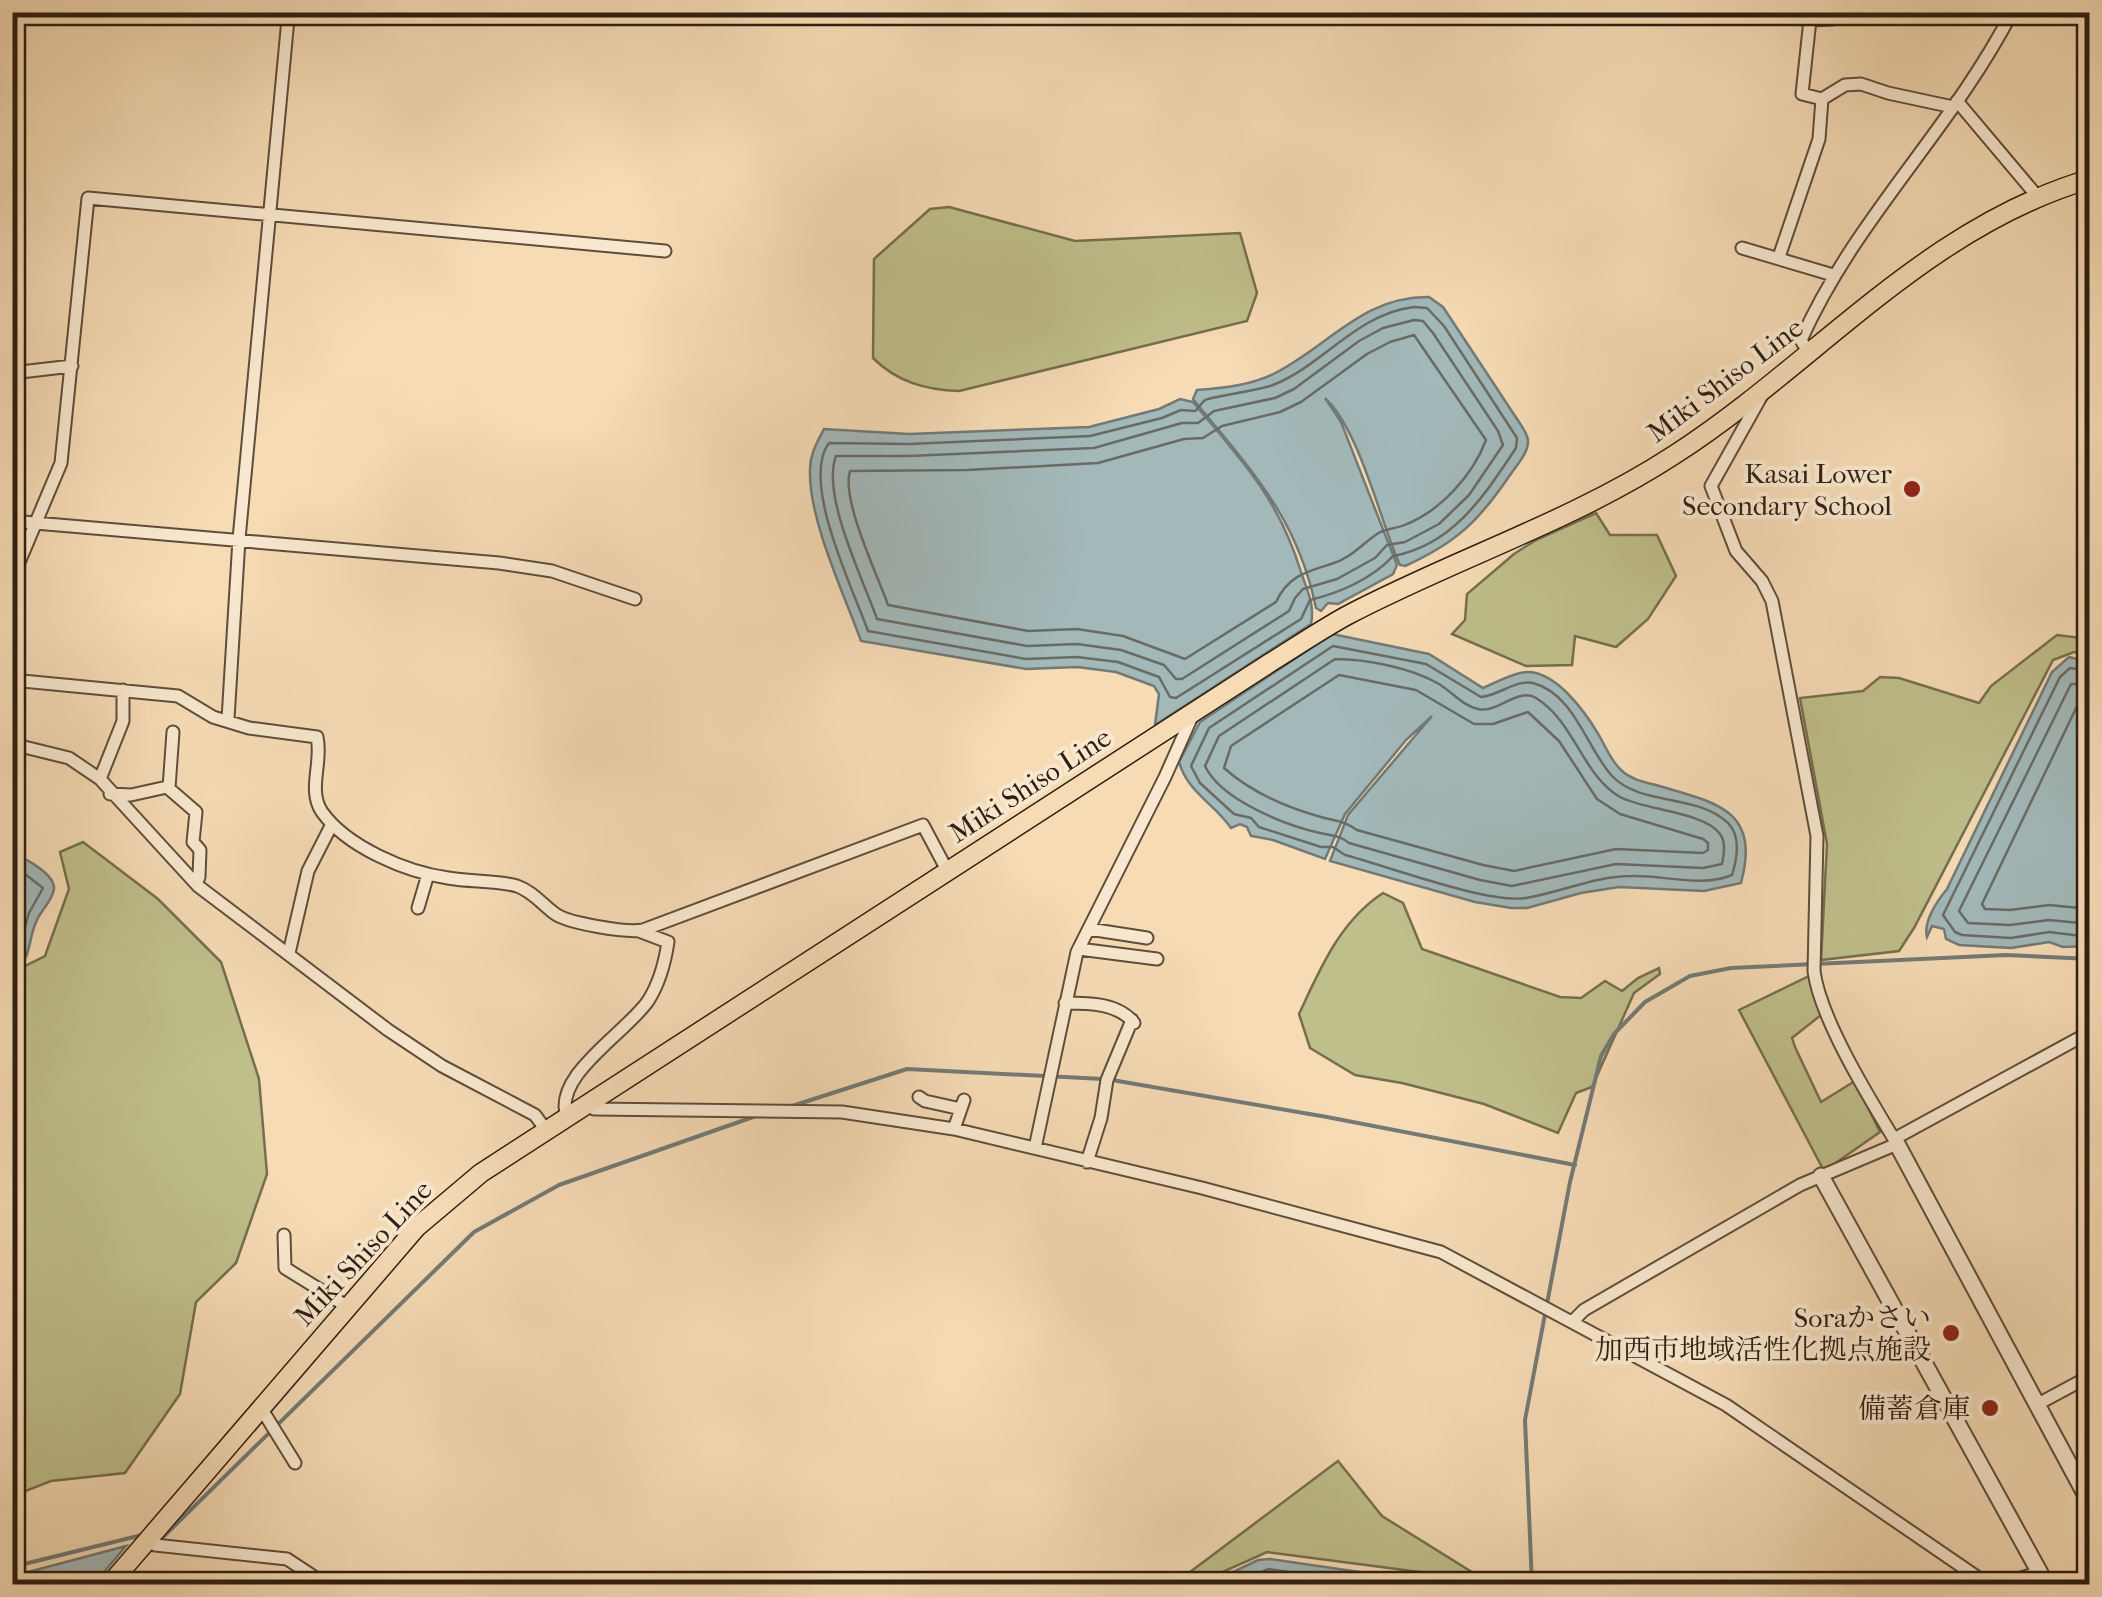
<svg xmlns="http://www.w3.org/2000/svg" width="2102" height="1597" font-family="'IM FELL French Canon','Noto Serif JP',serif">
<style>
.green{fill:#bfbf8b;stroke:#766e4e;stroke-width:2.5}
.water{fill:#a2b8b9;stroke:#737a76;stroke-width:2.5}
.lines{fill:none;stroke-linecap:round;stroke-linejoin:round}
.shore{stroke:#686b66;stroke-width:2.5}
.stream{stroke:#737a76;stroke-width:4}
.minor-casing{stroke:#5f4d3b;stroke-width:15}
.tertiary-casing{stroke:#5f4d3b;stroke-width:19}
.primary-casing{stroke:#2d1e12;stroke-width:21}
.minor{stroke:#f9e8cf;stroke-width:11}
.tertiary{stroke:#f9e8cf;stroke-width:15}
.primary{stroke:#f6dbb5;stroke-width:18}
.poi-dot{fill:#8f2418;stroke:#f9e8cf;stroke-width:4}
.labels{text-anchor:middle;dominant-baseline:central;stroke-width:8;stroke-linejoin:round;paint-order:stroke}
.street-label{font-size:28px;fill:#2d1e12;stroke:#f9e8cf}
.poi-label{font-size:28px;fill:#2d1e12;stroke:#f9e8cf;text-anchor:end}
</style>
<rect width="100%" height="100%" fill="#f6dbb5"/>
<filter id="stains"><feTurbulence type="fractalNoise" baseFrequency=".002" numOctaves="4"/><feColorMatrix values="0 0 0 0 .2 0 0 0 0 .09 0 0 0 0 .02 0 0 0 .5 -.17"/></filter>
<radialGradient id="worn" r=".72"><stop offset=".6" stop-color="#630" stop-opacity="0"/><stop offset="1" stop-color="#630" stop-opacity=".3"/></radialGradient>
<path class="green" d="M949 207 1075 241 1240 233 1257 293 1247 321 959 391C926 390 897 382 873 358L874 259 930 209Z
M1596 513 1610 535H1657L1676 576 1648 619 1616 647 1575 636 1572 665 1526 666 1452 634 1465 620 1467 594 1514 554 1536 540Z
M2057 635 2089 639V655L2074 652 2053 660 1914 928 1899 951 1821 960 1827 844 1800 698 1863 691 1880 677 1899 678 1979 703 1991 686Z
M83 842 158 899 221 962 259 1079 267 1174 236 1263 196 1302 180 1394 125 1473 51 1481 13 1496V972L45 956 69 889 60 852Z
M1383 893 1403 903 1422 949 1560 997 1581 998 1605 981 1622 991 1638 978 1659 968 1660 974 1634 993 1592 1087 1576 1093 1558 1133 1484 1104 1402 1083 1355 1075 1310 1048 1299 1014C1320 969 1340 921 1383 893Z
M1809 976 1821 1015 1792 1038 1795 1047 1821 1102 1855 1081 1880 1132 1824 1171 1739 1010Z
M1338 1461 1382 1516 1491 1584H1454L1450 1576 1267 1552 1196 1584H1174Z"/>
<path class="water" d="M1429 297 1443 307 1517 419C1521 425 1527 433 1528 440 1529 452 1517 465 1510 475 1479 521 1456 543 1405 566L1400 565C1379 518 1360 431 1325 398L1341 422 1397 565 1393 574 1338 604 1328 603 1321 611 1316 608C1297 516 1250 469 1193 399L1197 390C1224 388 1255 385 1279 371 1331 343 1365 296 1429 297Z
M1180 399 1193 402C1242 461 1278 497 1301 572 1307 590 1315 605 1311 624L1155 725 1159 694 1154 686 1116 672 1077 667 1026 669 861 641C844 594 810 522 810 474 809 456 816 444 824 429L909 434 1089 427 1159 409Z
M1332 634 1429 654 1483 688C1495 683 1507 676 1520 673 1553 665 1586 713 1600 737 1606 748 1612 762 1621 770 1630 779 1644 782 1656 785 1715 803 1761 808 1741 883L1704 891 1619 887 1581 893 1527 908H1511L1475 902 1330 861 1348 815 1432 716 1406 740 1345 814 1325 859 1273 840 1251 836 1247 827 1240 824 1231 828C1214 803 1188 793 1179 762L1200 722Z
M2069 657 2089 662V946L2063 947 2049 942 2011 948 1959 945 1946 939 1944 929 1932 926 1927 937C1923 922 1937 901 1947 889L2052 672Z
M13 854C25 858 55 874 54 889 52 901 43 908 38 918 31 930 31 944 26 957L13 964Z
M126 1546 94 1584H13V1576Z
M1270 1559 1435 1583 1437 1584H1208L1258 1560Z"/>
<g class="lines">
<path class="shore" d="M1414 307 1427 308 1444 326 1517 438 1516 448C1484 496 1453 545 1393 556 1372 579 1339 593 1310 600L1301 619 1176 698 1170 697 1159 677 1118 662 1077 657 1026 659 868 631C853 589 800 481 829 443L909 444 1090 436 1162 418 1181 410 1195 411C1199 408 1201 403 1205 400 1209 397 1261 390 1273 385 1324 365 1356 314 1414 307Z
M1414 320 1423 321 1433 333 1498 431 1503 445 1469 495 1439 524 1405 542 1387 545 1375 558 1337 579 1303 589 1295 598 1289 611 1182 679H1176L1164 665 1121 650 1077 644 1027 646 877 619C863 579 821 495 836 456H909L1094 448 1182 423H1198L1214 411 1275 398 1294 389 1359 341 1383 328Z
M1414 335 1486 440C1473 475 1441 510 1407 524 1397 529 1386 528 1377 534 1362 544 1350 559 1331 564 1306 572 1288 576 1276 602L1185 659 1123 636 1077 629 1028 631 888 605C877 574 841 499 850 471L967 470 1098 463 1184 439 1203 438 1222 426 1280 412 1301 402 1367 354 1390 342Z
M1333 646 1426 664 1481 697C1498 696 1516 679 1533 683 1575 694 1587 750 1613 777 1642 806 1698 794 1728 823 1741 836 1737 859 1732 875 1701 888 1665 875 1632 876 1595 876 1562 892 1526 898 1488 904 1387 866 1345 855L1333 847H1321L1259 827 1251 818 1234 814 1200 783 1191 766 1209 728Z
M1335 659C1366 659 1412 668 1439 684 1452 692 1463 706 1478 709 1497 714 1518 687 1536 698 1575 722 1582 775 1620 797 1644 810 1705 812 1720 834 1726 842 1724 854 1722 864L1703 868 1616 864 1512 886 1480 880 1349 843C1339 835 1332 836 1320 833 1285 825 1221 800 1205 766L1219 736Z
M2090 671 2070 668 2060 677 1943 915 1955 932 1962 935 2011 938 2049 932 2090 937
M1339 675 1416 690 1474 724H1493L1528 712 1559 741 1597 799 1620 814 1703 839 1708 843V850L1703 853 1616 849 1514 871 1483 865 1357 830C1345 821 1335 821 1321 817 1285 807 1251 792 1224 768L1231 746Z
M2090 684H2071L1959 911 1968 923 2010 925 2049 920 2090 924
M2090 699 2079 702 1982 904 1985 909 2010 910 2049 905 2090 909
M12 864 43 888 29 913 19 948 12 953
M1231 1584 1269 1569 1374 1584"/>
<path class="stream" d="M1112 1080 1327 1117 1575 1165
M789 1107 907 1069 1103 1079
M161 1539 474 1232 559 1185 756 1116
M12 1567 142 1535
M1532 1584 1525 1420 1570 1182 1601 1056 1614 1034 1645 1002 1690 976 1731 968 2006 955 2090 959"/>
<defs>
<path id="minor" d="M1786 12 1810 20 1833 19
M1822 99 1845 85 1861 84 1888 93 1953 107
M1957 101 2037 196
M1742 248 1833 275
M1779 257 1819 139 1822 99 1802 94 1810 20
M1808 352 1801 340C1856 217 1952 129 2012 12
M12 373 72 366
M12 521 499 563 552 571 635 599
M12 579 61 463 88 198 665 251
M12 680 178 696 213 717 249 728 317 737C323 762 307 790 322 812 347 847 406 872 448 878 470 882 496 880 517 886 532 891 542 904 554 913 566 923 626 933 643 930L923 825 947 870
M228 719 239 539 288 19
M12 744 69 758 100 779 198 886 388 1030 442 1066 535 1115 546 1130
M100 779 123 721V690
M169 788 173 732
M110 794 131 795 167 787 196 812 193 842 200 850 199 877 196 884
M418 908 428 874
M1089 929 1147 938
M1079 949 1157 959
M289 953 308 871 332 824
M1065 1003C1089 1003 1118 1003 1134 1023
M919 1097 925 1101 961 1109
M588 1103 594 1109 842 1112 954 1129 1202 1188 1441 1252 1726 1405 1980 1579 1995 1584
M567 1117C552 1076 626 1033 648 1001 659 984 665 962 668 942L639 931
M954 1129 964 1100
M1894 1139 2090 1032
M1035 1148 1077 952 1165 777 1194 712
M1087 1162 1101 1118 1107 1080 1132 1020
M284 1235 285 1268 348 1307
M1573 1321 1584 1310 1800 1185 1897 1144C1871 1101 1820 1019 1814 971L1817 836 1772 601 1762 581 1736 551 1711 486 1762 395
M2038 1404 2090 1376
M261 1408 295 1463
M148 1541 155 1545 287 1559 325 1584
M2003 1584 2040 1572"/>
<path id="tertiary" d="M1897 1144 2090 1503
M1821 1176 2046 1584"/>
<path id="primary" d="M110 1584 417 1227 481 1173 1268 664C1294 648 1319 631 1346 616 1454 559 1571 522 1674 455 1814 365 1925 227 2090 179"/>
</defs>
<use href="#minor" class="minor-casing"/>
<use href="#tertiary" class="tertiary-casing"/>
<use href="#primary" class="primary-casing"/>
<use href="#minor" class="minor"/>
<use href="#tertiary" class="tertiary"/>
<use href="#primary" class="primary"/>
</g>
<g class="poi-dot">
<circle cx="1912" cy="489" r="10"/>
<circle cx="1951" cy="1333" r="10"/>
<circle cx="1990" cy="1408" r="10"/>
</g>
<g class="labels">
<g class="street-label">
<text transform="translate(1725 380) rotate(-37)">Miki Shiso Line</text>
<text transform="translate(1030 785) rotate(-33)">Miki Shiso Line</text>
<text transform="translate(363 1253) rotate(-47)">Miki Shiso Line</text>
</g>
<g class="poi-label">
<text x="1892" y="473">Kasai Lower<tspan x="1892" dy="32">Secondary School</tspan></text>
<text x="1931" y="1317">Soraかさい<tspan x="1931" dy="32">加西市地域活性化拠点施設</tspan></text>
<text x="1970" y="1408">備蓄倉庫</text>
</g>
</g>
<rect width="2102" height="1597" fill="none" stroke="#f6dbb5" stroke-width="50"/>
<rect x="15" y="15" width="2072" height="1567" fill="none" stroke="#2d1e12" stroke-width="5"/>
<rect x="25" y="25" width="2052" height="1547" fill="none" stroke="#2d1e12" stroke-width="2.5"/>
<rect width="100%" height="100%" filter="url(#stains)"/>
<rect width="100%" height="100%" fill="url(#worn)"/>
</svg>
